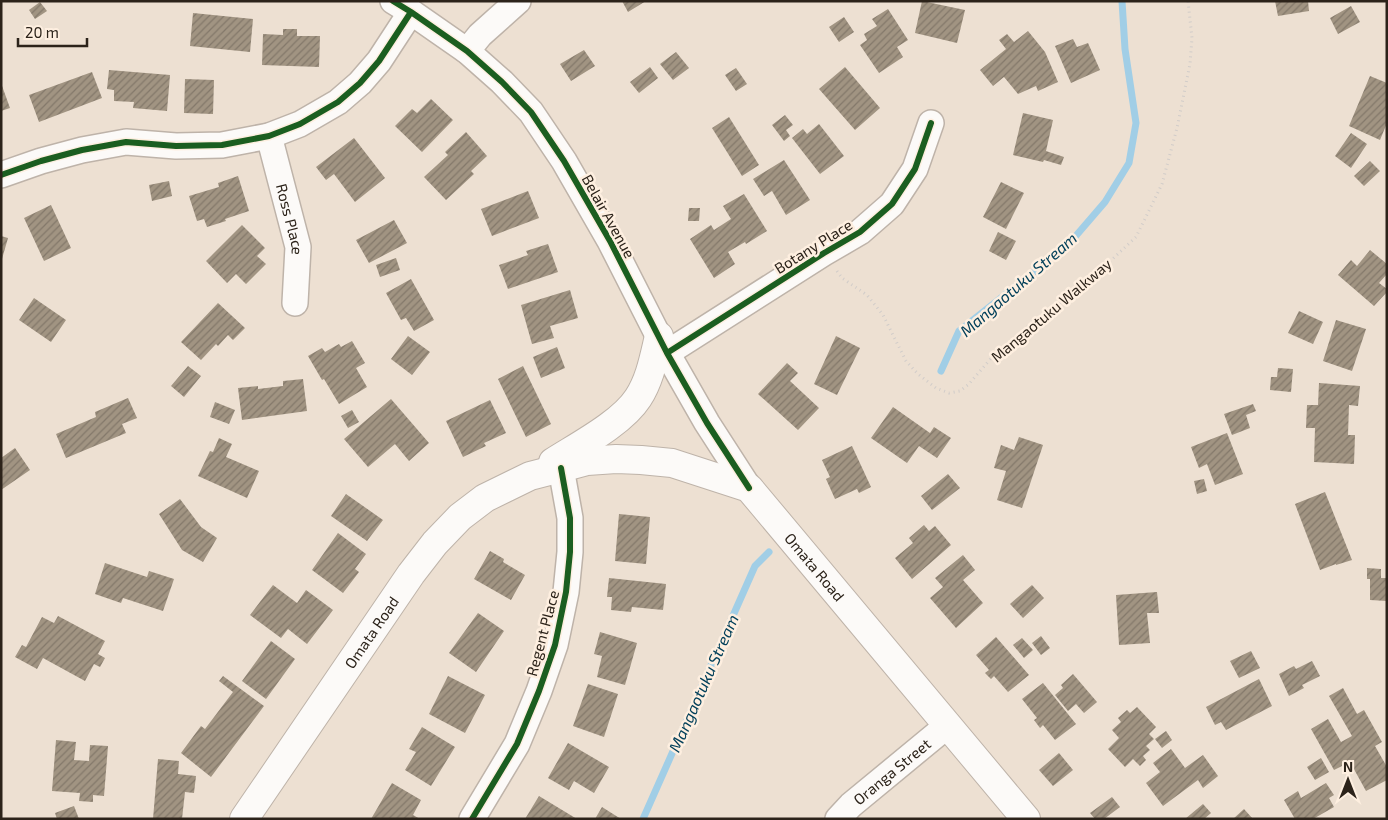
<svg xmlns="http://www.w3.org/2000/svg" width="1388" height="820" font-family="'Exo 2',sans-serif">
<style>
.lines{fill:none;stroke-linecap:round;stroke-linejoin:round}
.stream{stroke:#a1cee6;stroke-width:7}
.building{fill:url(#building-hatch)}
.minor-casing{stroke:#beb3a9;stroke-width:28}
.major-casing{stroke:#beb3a9;stroke-width:30}
.path{stroke:#d1ccc9;stroke-width:3;stroke-dasharray:1 4;stroke-linecap:butt}
.minor{stroke:#fcfaf8;stroke-width:25}
.major{stroke:#fcfaf8;stroke-width:28}
.cycleway-casing{stroke:#feefe0;stroke-width:9}
.cycleway{stroke:#1b5e20;stroke-width:6}
.labels{text-anchor:middle;dominant-baseline:central;stroke-width:5;stroke-linejoin:round;paint-order:stroke}
.street-label{font-size:15px;fill:#2c231a;stroke:#feefe0}
.water-label{font-size:16px;font-style:italic;fill:#03405a;stroke:#feefe0}
</style>
<defs>
<pattern id="building-hatch" width="6" height="6" patternUnits="userSpaceOnUse" patternTransform="scale(1.25)"><rect width="6" height="6" fill="#a19482"/><path d="M-1 1l2-2M0 6l6-6M5 7l2-2" fill="none" stroke="#83786a"/></pattern>
</defs>
<rect width="100%" height="100%" fill="#ede0d2"/>
<g class="lines">
<path class="stream" d="M941 371 959 331 1068 245 1105 202 1129 163 1136 123 1125 49 1122 1
M643 819 755 566 769 552"/>
</g>
<path class="building" d="M622 1H646L628 12Z
M922 1 965 10 957 43 915 33Z
M1275 1H1308L1309 11 1278 16Z
M40 2 47 11 35 19 29 10Z
M1351 6 1360 22 1338 34 1330 18Z
M888 9 908 40 897 47 903 57 879 73 860 45 867 40 864 34 877 26 872 19Z
M193 13 253 19 250 52 190 46Z
M844 17 854 32 839 42 829 27Z
M283 29H297V36H320L319 67 262 65 263 34 283 35Z
M1028 31 1045 52 1058 82 1038 91 1036 86 1018 94 1004 77 993 86 980 70 1006 49 999 40 1007 34 1014 42Z
M1073 39 1077 47 1088 43 1100 70 1071 83 1055 46Z
M584 50 595 66 571 81 560 64Z
M676 52 689 68 673 80 660 64Z
M650 67 658 78 639 93 630 82Z
M845 67 880 108 855 130 819 89Z
M736 68 747 84 736 91 725 75Z
M109 70 170 75 167 111 133 108 134 102 114 101V90L107 89Z
M92 72 102 98 39 122 29 95Z
M1370 76 1387 83V123L1380 140 1349 126Z
M185 79 214 80 213 114 184 113Z
M1 83 10 108 1 111Z
M431 99 453 120 422 152 395 126 412 109 417 113Z
M1023 113 1053 120 1046 151 1064 157 1061 165 1044 160 1043 162 1013 155Z
M785 115 793 125 786 130 790 136 784 141 772 125Z
M729 117 759 165 742 176 712 128Z
M819 124 844 156 820 174 792 138 803 129 807 134Z
M466 132 487 156 471 171 474 174 446 200 424 177 448 155 445 152Z
M1351 133 1367 144 1351 168 1335 156Z
M354 138 385 178 355 202 334 174 326 180 316 167Z
M784 160 810 200 786 215 772 191 764 196 753 179Z
M1370 161 1380 171 1364 186 1354 176Z
M238 176 249 211 225 219 226 221 207 227 204 219 197 221 189 196 219 187 218 183Z
M169 181 172 196 152 201 149 185Z
M1001 182 1024 193 1006 229 983 217Z
M528 191 539 218 492 236 481 209Z
M744 194 767 231 746 244 745 242 728 252 735 264 714 278 690 239 711 225 714 230 731 219 723 206Z
M51 205 71 248 44 261 24 218Z
M689 208H700L699 221H688Z
M394 220 407 243 369 263 356 240Z
M242 225 265 248 257 256 266 264 246 284 236 274 227 283 206 261Z
M998 232 1016 241 1006 260 989 251Z
M1 236 8 238 2 259H1Z
M548 244 558 272 508 289 499 265 528 255 526 251Z
M1370 250 1387 264V274L1379 283 1387 289V292L1374 306 1338 275 1351 260 1357 266Z
M396 258 400 270 380 277 376 265Z
M411 279 434 320 414 331 406 318 401 320 386 293Z
M570 290 578 318 550 326 554 338 532 344 521 305Z
M34 298 66 320 51 342 19 320Z
M218 303 245 328 233 340 228 335 218 346 216 344 201 360 181 342Z
M1299 311 1323 322 1313 344 1288 333Z
M1336 320 1366 329 1352 371 1323 361Z
M408 336 430 352 412 375 391 359Z
M836 336 860 348 837 395 814 384Z
M352 341 365 363 356 368 367 387 339 404 324 379 322 380 308 356 322 348 325 352 339 344 341 347Z
M557 347 565 368 541 378 533 357Z
M787 363 798 373 790 381 819 408 798 430 758 394Z
M188 366 201 376 184 397 171 386Z
M523 366 551 424 526 437 498 379Z
M1278 368 1293 369 1291 392 1270 390 1271 377H1277Z
M303 379 307 411 242 420 238 388 258 386V389L283 386V381Z
M1319 383 1360 386 1358 406 1349 405 1348 435H1355L1354 464 1314 462 1315 428H1306L1307 405H1318Z
M128 398 137 418 122 424 126 433 66 458 56 434 96 417 95 412Z
M391 399 429 443 409 461 395 444 368 467 344 439Z
M490 400 506 433 484 443 486 446 463 457 446 421Z
M215 402 235 410 229 424 210 417Z
M1253 404 1256 411 1246 415 1250 428 1232 435 1224 414Z
M893 407 930 433 934 427 951 438 937 458 919 446 907 463 871 438Z
M352 410 359 422 348 428 341 416Z
M1227 433 1243 474 1215 485 1207 464 1199 468 1191 447Z
M1019 437 1043 445 1022 508 997 500 1006 471 994 468 1001 445 1014 450Z
M219 438 232 444 226 457 259 471 247 498 198 476 210 451 213 452Z
M852 446 871 487 859 493 857 489 835 499 826 479 830 477 822 460Z
M15 448 30 470 1 490V458Z
M948 474 960 488 932 510 921 496Z
M1204 479 1207 491 1197 494 1194 481Z
M1325 492 1352 560 1336 565V564L1320 570 1295 504Z
M346 494 383 520 367 541 331 516Z
M180 499 201 527 217 538 203 562 182 550 159 514Z
M619 514 650 517 646 564 615 561Z
M924 525 929 531 935 526 951 545 912 579 895 558 913 543 909 538Z
M338 533 366 554 355 569 359 572 343 593 312 570Z
M490 551 504 559 503 562 525 575 511 600 474 579Z
M963 555 975 570 963 580 983 603 956 628 930 598 943 587 935 578Z
M105 563 147 577 149 571 174 579 163 611 123 598 121 603 95 594Z
M1367 568 1381 569V578H1387V601L1370 600V579H1367Z
M609 578 666 584 663 610 632 607 631 612 611 610 612 597H607Z
M273 585 297 603 306 590 333 610 307 644 288 629 281 638 250 615Z
M1032 585 1044 598 1023 618 1010 604Z
M1157 592 1159 613H1147L1150 643 1119 645 1116 595Z
M478 613 504 631 476 672 449 653Z
M58 616 105 641 98 654 105 658 100 667 94 664 85 681 43 658 37 669 15 657 22 645 26 647 42 617 54 623Z
M600 632 637 643 625 685 597 677 602 656 594 654Z
M1041 636 1050 648 1041 655 1032 643Z
M996 637 1029 675 1008 692 994 676 991 679 985 673 989 670 976 655Z
M1022 638 1033 650 1024 658 1013 645Z
M271 641 295 659 266 699 242 681Z
M1251 651 1260 668 1239 678 1230 661Z
M1312 661 1320 676 1302 685 1304 688 1289 696 1279 674 1294 666 1296 669Z
M1073 674 1097 702 1084 713 1076 704 1068 711 1055 695 1063 688 1061 685Z
M223 676 264 706 211 777 181 753 201 726 205 729 233 692 219 681Z
M448 676 485 695 465 733 429 714Z
M1259 679 1272 706 1226 730 1221 722 1215 725 1206 707Z
M1043 683 1076 724 1055 740 1043 725 1040 728 1034 720 1037 718 1022 699Z
M588 684 618 694 604 737 573 726Z
M1343 688 1357 714 1364 710 1382 742 1375 746 1387 767V780L1366 791 1350 762 1334 770 1311 729 1328 719 1341 742 1352 736 1329 696Z
M1137 707 1156 727 1149 734 1154 739 1146 746 1150 750 1143 756 1146 760 1140 766 1133 759 1125 767 1108 749 1119 738 1112 730 1121 722 1118 718 1127 710 1130 713Z
M422 727 455 747 431 786 405 770 416 752 409 749Z
M1166 731 1172 740 1162 748 1155 739Z
M56 740 76 742 74 760 89 761 90 745 108 746 104 796 93 795V802L79 801 80 793 52 791Z
M568 743 609 767 594 793 574 781 569 790 548 778Z
M1171 749 1185 768 1203 755 1218 776 1203 788 1198 780 1163 806 1146 783 1160 772 1153 763Z
M1059 753 1073 770 1053 786 1039 770Z
M1321 758 1329 772 1315 780 1307 767Z
M158 759 179 761 178 774 196 776 194 793 185 792 182 819H153Z
M392 783 421 800 413 815 420 819H371Z
M1326 783 1334 795 1329 798 1334 807 1313 819H1295L1284 800 1298 791 1301 798Z
M539 796 577 819H525Z
M1112 797 1120 807 1104 819H1095L1090 813Z
M1203 804 1211 813 1204 819H1185Z
M74 806 79 819H57L55 813Z
M602 807 621 819H595Z
M1244 809 1253 819H1233Z"/>
<g class="lines">
<defs>
<g id="minor">
<path d="M393 1 411 12 467 51 502 82 531 112 564 161 610 241 667 353 707 423 749 488"/>
<path d="M467 51 480 35 518 1"/>
<path id="s1" d="M269 136 298 247 295 303"/>
<path d="M1 175 41 161 82 150 126 142 176 146 222 145 269 136 300 124 338 102 360 83 379 61 411 12"/>
<path d="M667 353 824 253 860 232 892 204 915 169 931 123"/>
<path d="M472 819 517 744 539 691 555 645 566 592 570 552V518L561 468"/>
<path id="s2" d="M838 819 851 805 948 725"/>
</g>
<g id="major">
<path d="M553 462C578 446 622 423 638 398 650 380 654 357 659 336"/>
<path id="s3" d="M244 819 411 574 435 543 460 517 485 498 530 476 561 468 587 461 616 459 641 460 672 463 749 488 1026 819"/>
</g>
</defs>
<use href="#minor" class="minor-casing"/>
<use href="#major" class="major-casing"/>
<path class="path" d="M837 271 842 278 867 295 883 315 906 361 918 374 936 388 949 393 960 391 969 384 993 356 1027 327 1088 282 1136 237 1162 184 1177 128 1190 64 1192 38 1188 1"/>
<use href="#minor" class="minor"/>
<use href="#major" class="major"/>
<defs>
<path id="cycleway" d="M393 1 411 12 467 51 502 82 531 112 564 161 610 241 667 353 707 423 749 488
M1 175 41 161 82 150 126 142 176 146 222 145 269 136 300 124 338 102 360 83 379 61 411 12
M667 353 824 253 860 232 892 204 915 169 931 123
M472 819 517 744 539 691 555 645 566 592 570 552V518L561 468"/>
</defs>
<use href="#cycleway" class="cycleway-casing"/>
<use href="#cycleway" class="cycleway"/>
</g>
<g class="labels">
<g class="street-label">
<text transform="translate(609 216) rotate(61)">Belair Avenue</text>
<text stroke="none"><textPath href="#s1" startOffset="86">Ross Place</textPath></text>
<text transform="translate(813 246) rotate(-32)">Botany Place</text>
<text transform="translate(1051 310) rotate(-40)">Mangaotuku Walkway</text>
<text stroke="none"><textPath href="#s3" startOffset="781">Omata Road</textPath></text>
<text stroke="none"><textPath href="#s3" startOffset="226">Omata Road</textPath></text>
<text transform="translate(542 633) rotate(-75)">Regent Place</text>
<text stroke="none"><textPath href="#s2" startOffset="72">Oranga Street</textPath></text>
</g>
<g class="water-label">
<text transform="translate(1018 284) rotate(-41)">Mangaotuku Stream</text>
<text transform="translate(703 683) rotate(-66)">Mangaotuku Stream</text>
</g>
</g>
<rect width="1388" height="820" fill="none" stroke="#2c231a" stroke-width="5"/>
<g transform="translate(1348 780)" stroke="#feefe0" stroke-width="4" paint-order="stroke">
<path d="M0-4L9 19L0 12L-9 19Z" fill="#2c231a"/>
<text y="-8" font-size="14" font-weight="bold" text-anchor="middle" fill="#2c231a">N</text>
</g>
<path d="M18 38v8h69v-8" fill="none" stroke="#2c231a" stroke-width="2.5"/>
<text x="25" y="38" font-size="15" fill="#2c231a" stroke="#feefe0" stroke-width="4" paint-order="stroke">20 m</text>
</svg>
